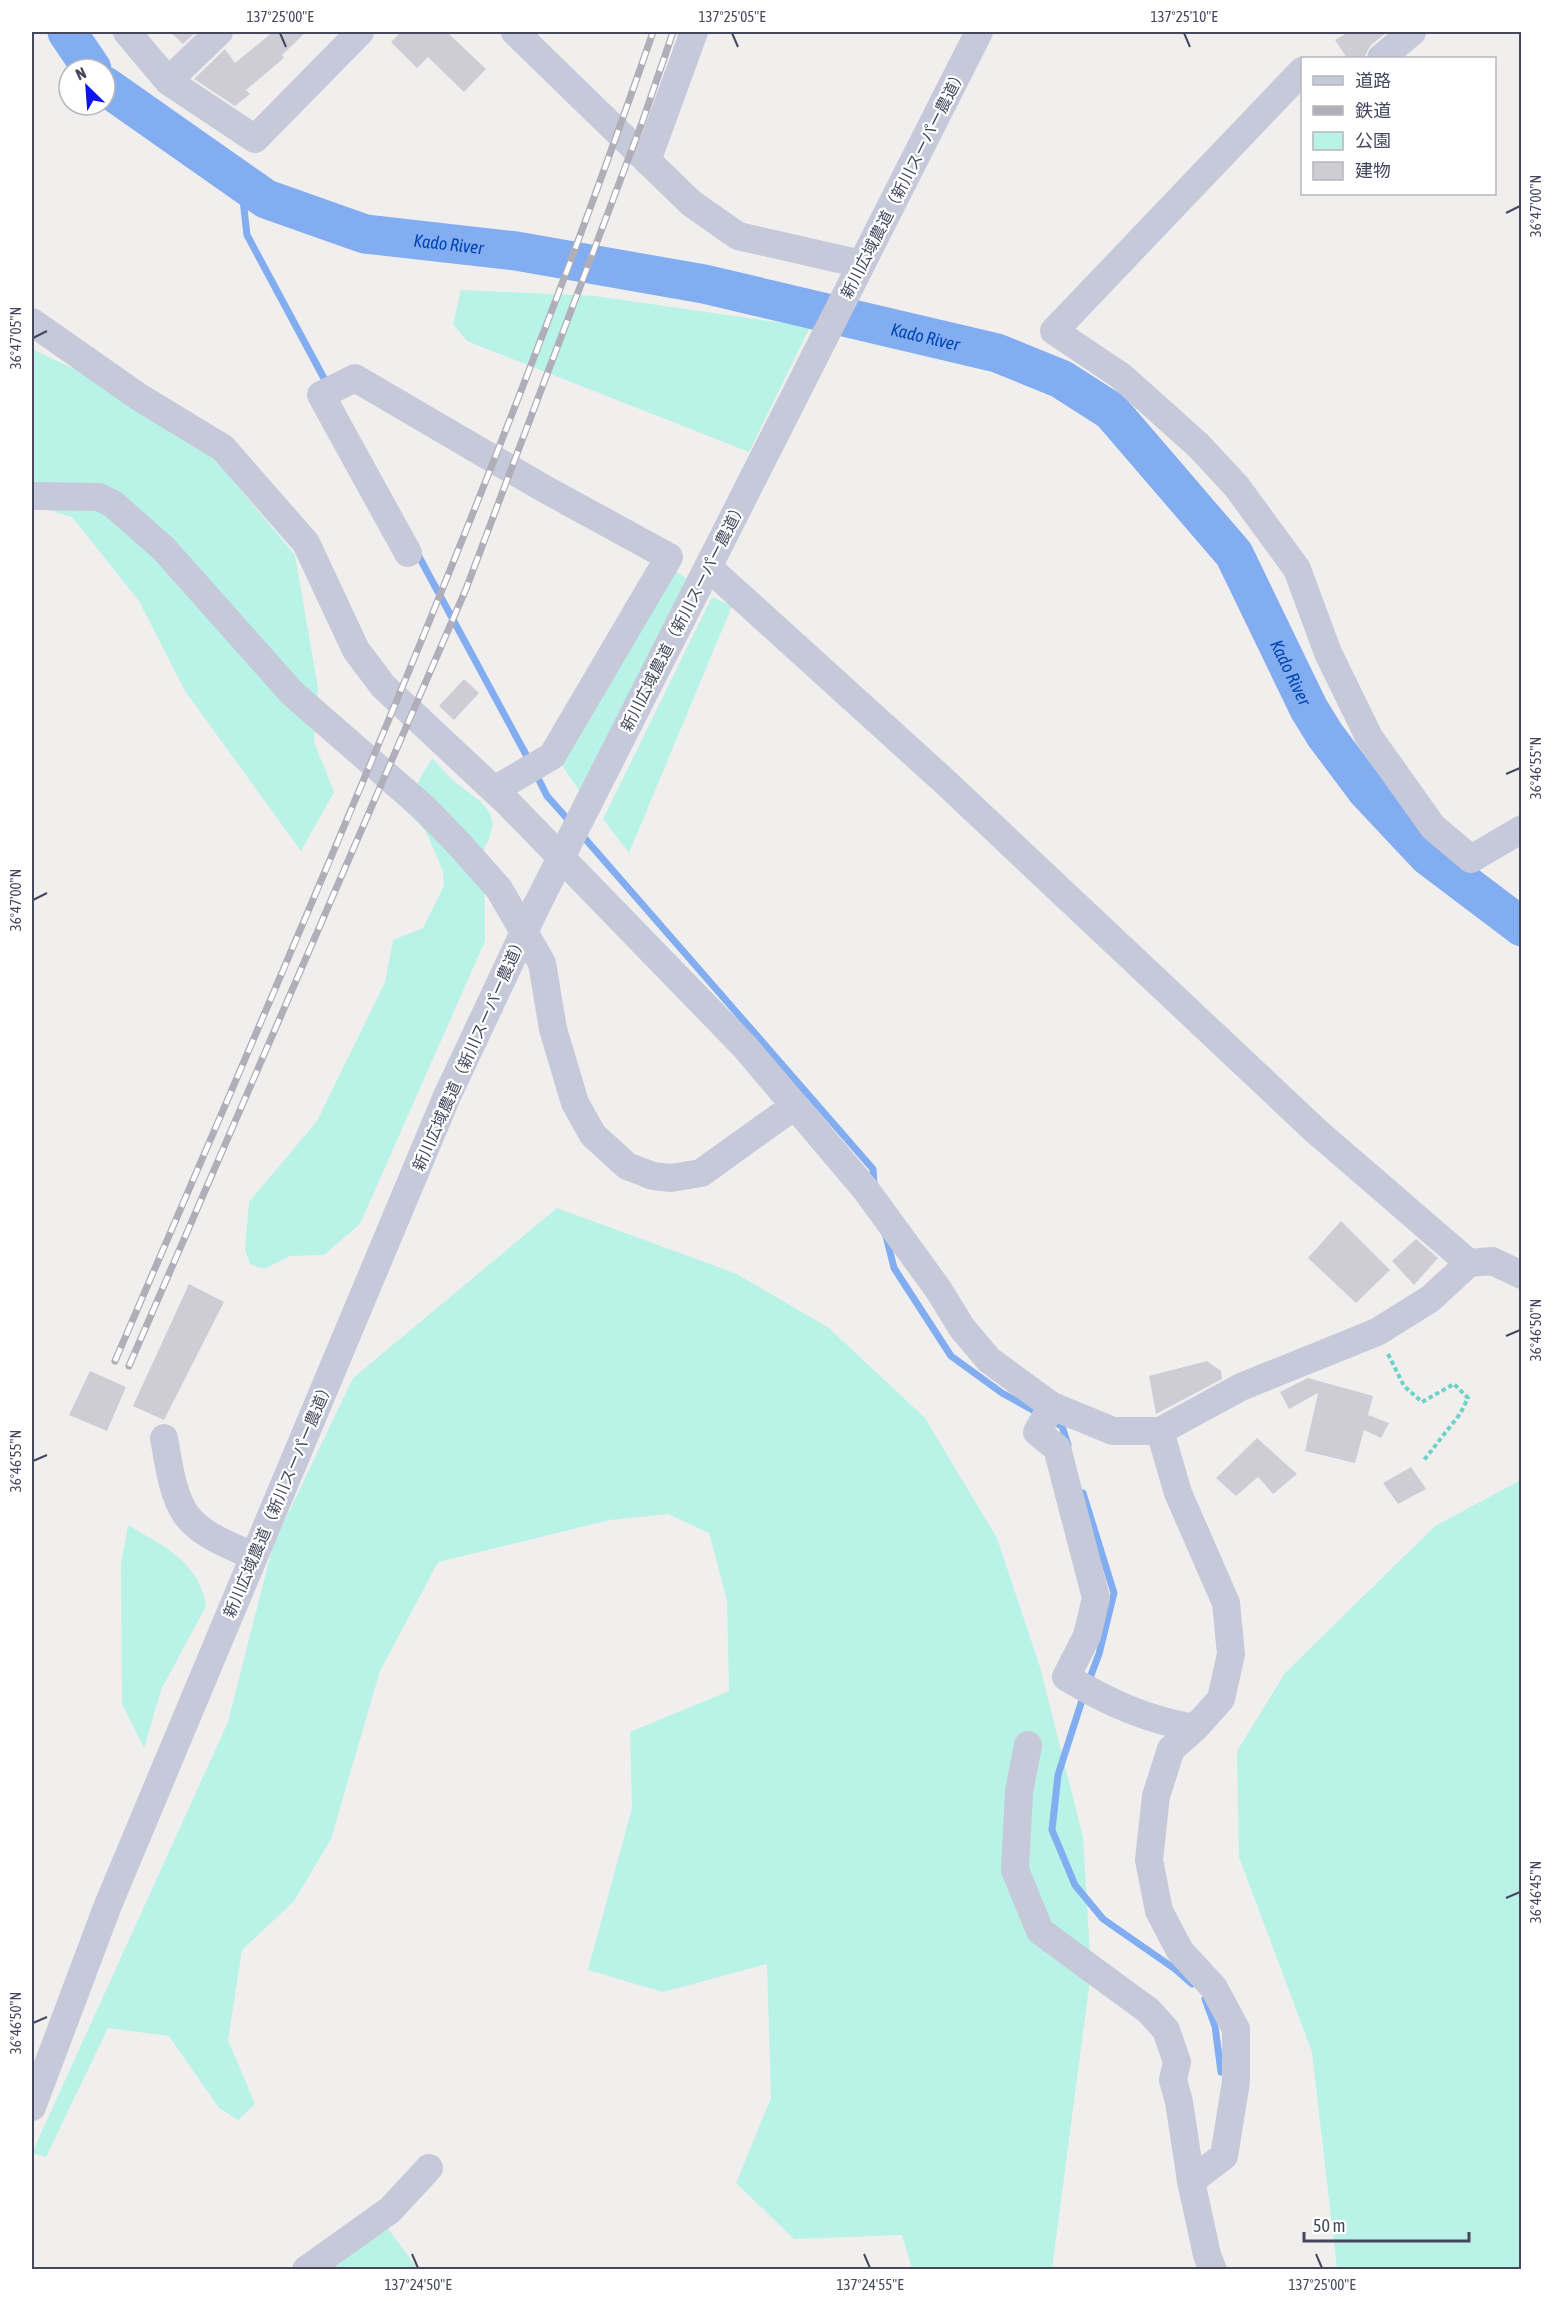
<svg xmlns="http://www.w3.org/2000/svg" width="1553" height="2301" font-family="'Asap Condensed','Noto Sans JP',sans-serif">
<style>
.green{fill:#b9f2e6}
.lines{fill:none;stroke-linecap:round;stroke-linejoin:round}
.stream{stroke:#83adf1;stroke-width:7}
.river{stroke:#83adf1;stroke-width:39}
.building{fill:#cecdd6}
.path{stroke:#6fd2c9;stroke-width:4;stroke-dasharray:4.5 3;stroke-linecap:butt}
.minor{stroke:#c6c9d9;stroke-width:28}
.rail-casing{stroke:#b0afb9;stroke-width:7}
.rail{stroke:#fff;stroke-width:4.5;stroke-dasharray:14;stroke-linecap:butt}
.minor-bridge{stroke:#c6c9d9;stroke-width:28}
.ticks{fill:none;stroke:#45485d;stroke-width:2}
.labels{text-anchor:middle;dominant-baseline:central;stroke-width:4.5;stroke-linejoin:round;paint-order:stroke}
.street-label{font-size:16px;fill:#45485d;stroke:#fff}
.water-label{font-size:18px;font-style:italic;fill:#0345b1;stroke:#fff}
.neatline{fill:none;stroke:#45485d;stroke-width:2}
.ticks-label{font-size:15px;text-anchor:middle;fill:#45485d}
</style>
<rect width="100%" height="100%" fill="#f1efee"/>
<path class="green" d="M461 290 595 296 810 327 749 452 467 341 453 324Z
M32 349 183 421 295 555 318 688 314 742 334 792 301 851 185 691 139 601 72 517 32 505Z
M673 569 689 580 580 792 559 761Z
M712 597 732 606 629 853 603 819Z
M432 758C440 766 447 775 455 782 480 802 506 812 484 848L485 941 360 1224 324 1255 290 1256 264 1269 250 1264 245 1249 249 1202 317 1121 385 982 393 940 423 928 444 886 443 871 425 830 403 808Z
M557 1208 737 1274 829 1328 925 1418 997 1538 1040 1667 1083 1837 1091 1972 1052 2269H912L902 2235 794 2239 736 2183 771 2098 767 1964 663 1992 588 1970 632 1808 630 1732 729 1691 727 1600 709 1533 668 1514 610 1520 438 1562 380 1671 331 1839 294 1901 242 1950 228 2040 255 2104 238 2120 219 2108 169 2036 108 2028 46 2157 32 2153 228 1722 273 1545 353 1378Z
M1521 1480V2269H1337L1312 2052 1239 1857 1237 1751 1285 1673 1435 1526Z
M128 1525C162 1545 200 1562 206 1606L161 1690 144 1748 122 1704 121 1564Z
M386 2226 418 2269 316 2270Z"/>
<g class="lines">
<path class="stream" d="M241 182 247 235 327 384
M417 553 530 762
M535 772 547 796 572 824
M581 834 873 1169 874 1185
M886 1236 894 1268 951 1356 1002 1393 1040 1414
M1052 1421 1062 1426 1068 1445
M1083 1493 1114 1593 1099 1654 1088 1683
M1084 1694 1058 1775 1052 1830 1075 1885 1103 1919 1175 1969 1192 1984
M1205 1999 1215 2026 1221 2072"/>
<g class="river">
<path d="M67 32 92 69"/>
<path id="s1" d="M105 86 266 199 365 234 516 251 704 284 997 353 1061 379 1111 411 1234 554 1309 709 1325 735 1367 791 1428 856 1522 927"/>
</g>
</g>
<path class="building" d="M170 32H196L183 44Z
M273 32H306L282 55 284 58 246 90 250 94 235 106 194 79 225 49 235 63Z
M401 32H447L486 69 464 92 428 57 417 68 391 42Z
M1349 32H1387L1370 46 1365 56 1360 58H1347L1335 40Z
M464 679 479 693 454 720 439 706Z
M1341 1221 1390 1270 1356 1303 1308 1258Z
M1416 1239 1438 1258 1414 1285 1392 1261Z
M189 1284 224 1302 164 1420 133 1406Z
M1207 1361 1221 1371 1222 1379 1156 1414 1149 1376Z
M90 1371 126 1387 107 1431 69 1415Z
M1308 1378 1373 1396 1368 1415 1389 1423 1381 1438 1364 1430 1355 1463 1305 1451 1318 1393 1289 1409 1280 1392Z
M1257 1438 1297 1474 1273 1494 1258 1477 1236 1496 1216 1478Z
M1411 1467 1426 1489 1398 1504 1383 1483Z"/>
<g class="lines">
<path class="path" d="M1388 1354 1404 1386 1422 1402 1454 1384 1468 1398 1460 1414 1424 1460"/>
<path class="minor" d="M127 32 168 81 255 139 360 32
M515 32 691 203 738 236 861 264
M1381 58 1412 32
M1302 71 1054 331 1121 376 1199 446 1237 487 1297 569 1328 653 1369 737 1433 827 1471 859 1522 829
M168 81 219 32
M647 161 694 32
M32 322 139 397 223 448 306 543 356 650 383 686 508 803 745 1047 866 1190 938 1289 962 1328 989 1360 1052 1406 1113 1431H1160L1241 1387 1377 1332 1430 1299 1469 1263 1492 1261 1522 1275
M32 496 99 497 113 504 164 549 292 693 423 807 460 845 499 889 542 963 553 1029 575 1103 593 1135 627 1166 653 1176 671 1178 701 1173 793 1107
M408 553 321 395 355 378 543 488 669 557 552 756 494 790
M708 567 943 780 1316 1131 1469 1263
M588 804 979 32
M1052 1406 1037 1432 1057 1448 1096 1598 1087 1636 1066 1677C1107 1702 1147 1720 1195 1728
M1160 1431 1178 1493 1226 1603 1231 1654 1221 1699 1195 1728 1171 1749 1156 1796 1149 1860 1159 1911 1180 1951 1214 1988 1236 2029V2082L1224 2156 1191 2181 1207 2255 1213 2270
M164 1438C177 1515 180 1526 254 1556
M1028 1745 1019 1792 1015 1870 1040 1931 1149 2011 1166 2030 1177 2062 1173 2080 1179 2102 1191 2181
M32 2107 108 1905 447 1096 536 907
M306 2270 390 2210 429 2168"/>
<defs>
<path id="rail" d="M115 1361C304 922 497 484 653 32
M129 1366 466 589 643 120 673 32"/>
</defs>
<use href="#rail" class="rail-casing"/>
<use href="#rail" class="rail"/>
<path class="minor-bridge" d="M536 907 588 804"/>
</g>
<path class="ticks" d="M280 33 286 47M732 33 738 47M1184 33 1190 47M1506 213 1520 206M33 338 47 331M1506 774 1520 768M33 900 47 893M1506 1336 1520 1330M33 1461 47 1455M1506 1898 1520 1892M33 2023 47 2017M412 2254 418 2268M864 2254 870 2268M1316 2254 1322 2268"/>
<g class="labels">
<g class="street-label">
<text transform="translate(903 183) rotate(-63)">新川広域農道（新川スーパー農道）</text>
<text transform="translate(683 616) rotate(-63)">新川広域農道（新川スーパー農道）</text>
<text transform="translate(469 1053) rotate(-66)">新川広域農道（新川スーパー農道）</text>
<text transform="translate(278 1499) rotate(-67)">新川広域農道（新川スーパー農道）</text>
</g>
<g class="water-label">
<text stroke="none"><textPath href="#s1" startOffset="386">Kado River</textPath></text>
<text stroke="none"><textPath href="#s1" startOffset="872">Kado River</textPath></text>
<text stroke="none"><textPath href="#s1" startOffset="1394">Kado River</textPath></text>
</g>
</g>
<rect width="1553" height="2301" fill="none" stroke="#ffffff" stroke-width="66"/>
<rect x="1301" y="57" width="195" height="138" fill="#ffffff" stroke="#b5b6be" stroke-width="1.5"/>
<rect x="1313" y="76" width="30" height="9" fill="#c6c9d9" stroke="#b5b6be" stroke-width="1.5"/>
<text x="1355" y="87" font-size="18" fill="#45485d">道路</text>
<rect x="1313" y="106" width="30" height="9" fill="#b0afb9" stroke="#b5b6be" stroke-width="1.5"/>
<text x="1355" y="117" font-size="18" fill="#45485d">鉄道</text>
<rect x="1313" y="132" width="30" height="18" fill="#b9f2e6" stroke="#b5b6be" stroke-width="1.5"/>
<text x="1355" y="147" font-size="18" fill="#45485d">公園</text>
<rect x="1313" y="162" width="30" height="18" fill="#cecdd6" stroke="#b5b6be" stroke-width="1.5"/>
<text x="1355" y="177" font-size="18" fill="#45485d">建物</text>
<g transform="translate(87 87) rotate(335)"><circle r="28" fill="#ffffff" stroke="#b5b6be" stroke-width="1.5"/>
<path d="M0-4.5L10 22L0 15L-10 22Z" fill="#0d13eb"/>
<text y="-9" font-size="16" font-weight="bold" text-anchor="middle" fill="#45485d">N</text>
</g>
<path d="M1304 2232v9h165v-9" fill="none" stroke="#45485d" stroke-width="3"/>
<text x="1313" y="2232" font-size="18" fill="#45485d" stroke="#ffffff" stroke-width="4.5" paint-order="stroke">50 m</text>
<rect x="33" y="33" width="1487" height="2235" class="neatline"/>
<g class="ticks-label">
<text x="280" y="22">137°25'00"E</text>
<text x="732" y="22">137°25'05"E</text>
<text x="1184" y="22">137°25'10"E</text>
<text transform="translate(1536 206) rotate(-90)" y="5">36°47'00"N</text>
<text transform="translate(16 338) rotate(-90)" y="5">36°47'05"N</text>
<text transform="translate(1536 768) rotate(-90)" y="5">36°46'55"N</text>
<text transform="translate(16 900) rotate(-90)" y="5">36°47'00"N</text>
<text transform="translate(1536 1330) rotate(-90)" y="5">36°46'50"N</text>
<text transform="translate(16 1461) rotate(-90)" y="5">36°46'55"N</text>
<text transform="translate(1536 1892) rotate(-90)" y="5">36°46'45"N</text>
<text transform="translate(16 2023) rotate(-90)" y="5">36°46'50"N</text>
<text x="418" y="2290">137°24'50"E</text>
<text x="870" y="2290">137°24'55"E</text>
<text x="1322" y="2290">137°25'00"E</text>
</g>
</svg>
